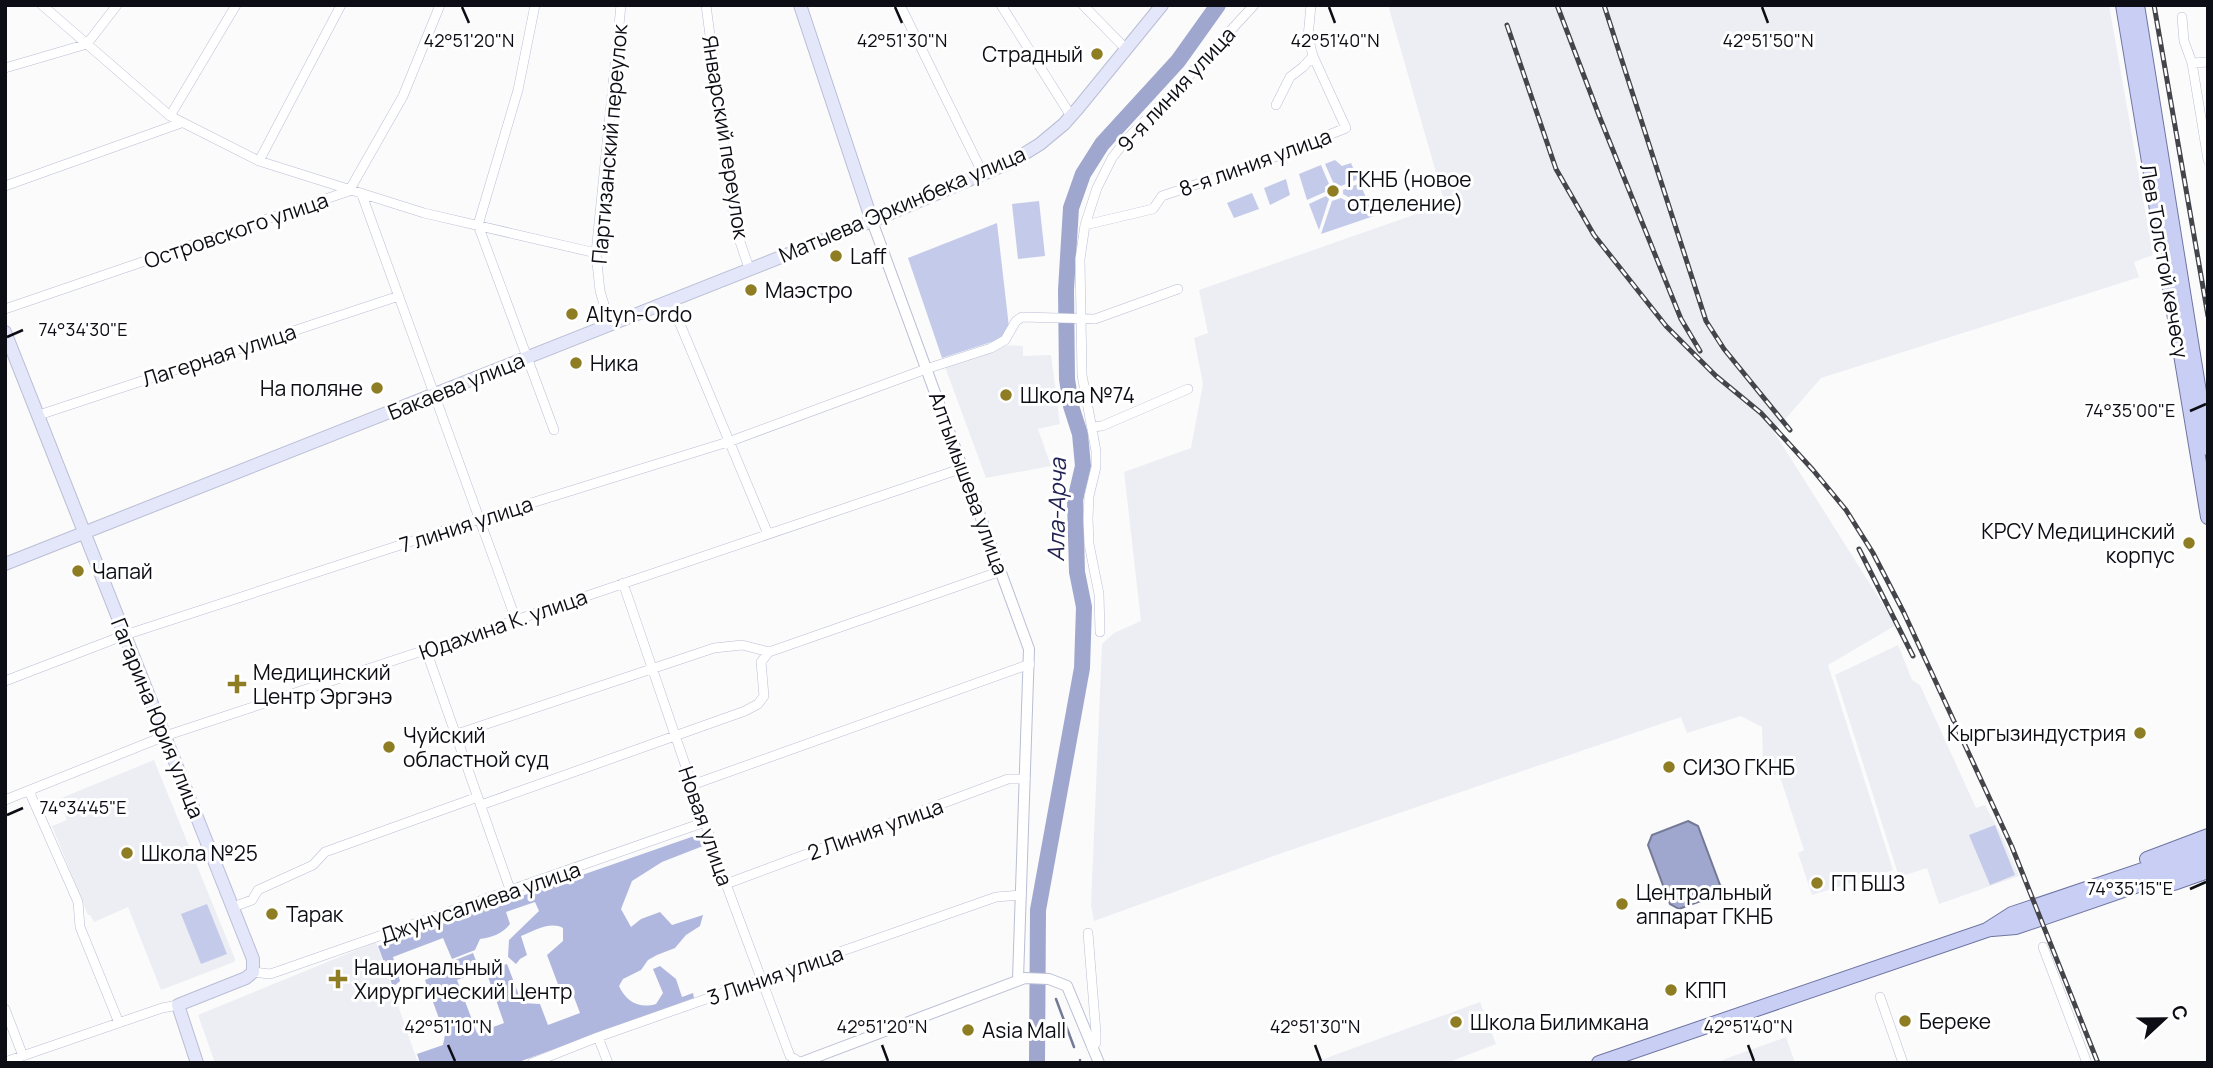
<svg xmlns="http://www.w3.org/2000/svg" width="2213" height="1068" font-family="Manrope,sans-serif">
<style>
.built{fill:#edeef4}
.green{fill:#c4cae9}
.forest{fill:#b0b7de}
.water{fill:#a0a7ce;stroke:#747996;stroke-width:2}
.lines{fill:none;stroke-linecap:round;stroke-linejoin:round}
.stream{stroke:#747996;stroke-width:2.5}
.river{stroke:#a0a7ce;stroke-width:16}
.minor-casing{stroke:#babed4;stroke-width:10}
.tertiary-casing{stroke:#babed4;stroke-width:12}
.secondary-casing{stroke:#babed4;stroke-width:14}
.primary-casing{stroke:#6f75a1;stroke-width:16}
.minor{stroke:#fff;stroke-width:9}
.tertiary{stroke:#fff;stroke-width:10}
.secondary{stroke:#e4e6fa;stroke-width:12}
.primary{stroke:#c8cef4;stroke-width:14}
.rail-casing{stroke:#44454b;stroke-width:5}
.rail{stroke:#fff;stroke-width:2.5;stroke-dasharray:8;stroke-linecap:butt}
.ticks{fill:none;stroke:#0d0e15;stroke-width:2.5}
.poi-dot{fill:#8e7d23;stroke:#fff;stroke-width:2.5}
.labels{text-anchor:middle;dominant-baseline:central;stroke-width:6;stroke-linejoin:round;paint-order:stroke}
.poi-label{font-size:21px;fill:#0d0e15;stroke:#fff;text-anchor:start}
.street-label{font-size:21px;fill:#0d0e15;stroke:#fff}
.water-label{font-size:23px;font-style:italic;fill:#212253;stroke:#fff}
.ticks-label{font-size:18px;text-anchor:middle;fill:#0d0e15;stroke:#fff;stroke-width:6;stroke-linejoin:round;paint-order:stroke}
</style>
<rect width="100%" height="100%" fill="#fbfbfb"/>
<path class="built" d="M1388 5H2109L2153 255 2134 262 2139 277 2146 275 1821 378 1774 432 1896 625 1828 665 1893 870 1812 895 1798 853 1804 850 1779 774 1766 777 1763 767 1762 727 1741 716 1687 733 1681 717 1282 853 1094 921 1091 905 1102 644 1114 633 1141 621 1124 472 1191 448 1203 384 1194 338 1208 333 1199 290 1445 204Z
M1005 345 1023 346V356L1051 355 1060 424 1038 429 1051 466 986 478 945 367Z
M1898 645 1912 680 1920 685 1976 808 1985 805 2003 838 2019 876 1939 904 1927 868 1899 877 1835 675Z
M154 760 235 959 234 962 161 990 128 907 94 922 90 915H88L52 826 67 820 59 799Z
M376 942 418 1063H215L198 1015Z
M1480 1002 1496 1044 1447 1063H1322L1321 1060Z
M1786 1037 1795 1063H1714Z"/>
<path class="green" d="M1335 160 1342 166 1351 163 1358 179 1341 186 1333 182 1325 164Z
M1321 165 1329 184 1325 187V192L1307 200 1299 174Z
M1286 179 1290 195 1270 205 1264 188Z
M1360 183 1371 210 1343 194V190Z
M1252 193 1259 209 1234 218 1227 203Z
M1326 196 1329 199 1319 230 1309 204Z
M1341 198 1374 216 1321 234 1332 201Z
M1039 201 1045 256 1018 259 1012 204Z
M997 223 1010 336 942 358 908 258Z
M1995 825 2015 875 1990 885 1969 835Z
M207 904 227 954 201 964 181 914Z"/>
<path class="forest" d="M700 834 703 846 662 862 632 881 621 909 631 927 641 919 660 912 672 925 703 915 700 926 686 935 675 948 657 955 648 960 641 970 623 979 619 986C626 1002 640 1009 656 1004L663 993 653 969 660 966 676 979 682 997 693 993 694 998 516 1063H420L417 1054 443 1045 445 1035 425 980 455 967 453 961 473 953 480 971 457 980 477 1033 504 1023 486 971 507 964 522 1003 540 1004 548 1025 580 1013 569 984 559 987 547 955 563 941V928C550 921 534 931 521 936L527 955 520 959 516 964 508 957 509 940 539 911 535 902 506 912 510 924C502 934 493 937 480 939L475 950 452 959 443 938 393 957 400 981 393 987 378 946Z"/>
<path class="water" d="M1688 821 1698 826 1720 885 1715 896 1679 909 1670 904 1648 845 1652 835Z"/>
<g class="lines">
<path class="stream" d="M1056 999 1074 1047
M1080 1060V1063"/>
<path class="river" d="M1037 1063 1038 910 1082 668 1084 607 1077 572 1075 500 1083 466 1080 434 1071 406 1067 379 1066 290 1071 208 1083 174 1102 144 1178 61 1218 5"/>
<defs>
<path id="minor" d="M42 5 170 116 259 161 424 213 596 253
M535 5 518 90 478 225 554 430
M706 5 735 227 749 268
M900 5 983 174
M1001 5 1071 116
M1083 5 1126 49
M2182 17 2184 41 2192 63 2208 160
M2192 63 2208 62
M5 68 87 44 117 5
M1276 105 1290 77 1303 67 1313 56
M170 116 236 5
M259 161 341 5
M5 186 181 123
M362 195 516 620
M1085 225 1153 209 1162 196 1262 162 1346 128 1313 56 1308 37 1311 5
M670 300 768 534
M5 309 349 191 403 96 440 5
M610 324 600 291 596 253 621 5
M39 415 399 296
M1092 427 1102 426 1188 389
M623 583 726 884 790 1056 801 1063
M1100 632 1099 594 1089 544 1088 519 1089 496 1096 467V451L1082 375 1080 259 1085 225 1097 188 1112 158 1126 140 1187 78 1254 5
M426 650 511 892
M5 681 125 635 480 519 731 441 926 369 991 348 1005 340 1016 321 1022 317 1095 319 1178 289
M457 734 714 648 742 645 769 652
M692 785 1030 664
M29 791 78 902 80 927 119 1023
M5 800 165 736 516 620 963 468
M481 805 745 711 758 704 764 696 761 662 769 652 1001 571
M726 884 1008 779H1025
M233 907 252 900 258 890 313 865 325 852 478 797
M1088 933 1096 1033V1043L1092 1048
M2043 947 2087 1063
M253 972 270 974 279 971 705 822
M1880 997 1903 1063
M5 1009 23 1056
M598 1037 608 1063
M5 1062 162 1008 178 1005
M532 1063 598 1037 996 897 1021 895"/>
<path id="tertiary" d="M872 221 1029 649 1018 979
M800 1063 1025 978 1049 979 1067 986 1099 1063"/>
<path id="secondary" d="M800 5 872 221
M5 332 253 959V972L246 978 178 1005 197 1063
M5 564 872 221 1011 162 1040 144 1064 124 1079 107 1162 5"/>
<path id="primary" d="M2123 5 2208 517
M2137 5 2208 448
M2147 859 2208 836
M2174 883 2208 871
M1992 929 2016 927 2208 861
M1599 1063 1987 930 2012 914 2208 848"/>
</defs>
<use href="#minor" class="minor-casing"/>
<use href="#tertiary" class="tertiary-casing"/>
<use href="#secondary" class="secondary-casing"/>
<use href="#primary" class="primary-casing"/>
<use href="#minor" class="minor"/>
<use href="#tertiary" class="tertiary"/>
<use href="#secondary" class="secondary"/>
<use href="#primary" class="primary"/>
<defs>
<path id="rail" d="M1557 5 1600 118 1681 319 1700 351
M1604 5 1706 321 1724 349 1790 430
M2154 5 2208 316
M1507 25 1556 169 1594 235 1666 326 1716 376 1761 413 1813 470 1846 510 1873 553 1904 613 2012 847 2098 1063
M1859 549 1913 656"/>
</defs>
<use href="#rail" class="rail-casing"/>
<use href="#rail" class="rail"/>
</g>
<path class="ticks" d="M462 7 469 23M895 7 902 23M1329 7 1335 23M1762 7 1768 23M7 337 23 330M2190 411 2206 404M7 815 23 808M2190 889 2206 882M448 1045 455 1061M882 1045 888 1061M1315 1045 1321 1061M1748 1045 1754 1061"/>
<g class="poi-dot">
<circle cx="1097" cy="54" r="7"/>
<circle cx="1333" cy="191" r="7"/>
<circle cx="836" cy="256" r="7"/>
<circle cx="751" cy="290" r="7"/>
<circle cx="572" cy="314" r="7"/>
<circle cx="576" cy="363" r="7"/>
<circle cx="377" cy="388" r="7"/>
<circle cx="1006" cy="395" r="7"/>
<circle cx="2189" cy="543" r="7"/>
<circle cx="78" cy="571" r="7"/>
<path d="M233.5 673.5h7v7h7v7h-7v7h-7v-7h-7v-7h7z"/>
<circle cx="2140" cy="733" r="7"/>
<circle cx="389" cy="747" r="7"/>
<circle cx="1669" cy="767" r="7"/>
<circle cx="127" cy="853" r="7"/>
<circle cx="1817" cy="883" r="7"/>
<circle cx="1622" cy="904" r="7"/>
<circle cx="272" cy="914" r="7"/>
<path d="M334.5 968.5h7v7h7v7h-7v7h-7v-7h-7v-7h7z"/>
<circle cx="1671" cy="990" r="7"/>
<circle cx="1905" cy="1021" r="7"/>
<circle cx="1456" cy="1022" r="7"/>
<circle cx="968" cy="1030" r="7"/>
</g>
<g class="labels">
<g class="poi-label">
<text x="1083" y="54" text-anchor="end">Страдный</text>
<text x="1347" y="179">ГКНБ (новое<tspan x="1347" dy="24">отделение)</tspan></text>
<text x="850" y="256">Laff</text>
<text x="765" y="290">Маэстро</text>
<text x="586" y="314">Altyn-Ordo</text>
<text x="590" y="363">Ника</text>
<text x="363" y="388" text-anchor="end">На поляне</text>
<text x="1020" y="395">Школа №74</text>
<text x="2175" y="531" text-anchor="end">КРСУ Медицинский<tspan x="2175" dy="24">корпус</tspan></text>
<text x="92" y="571">Чапай</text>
<text x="253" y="672">Медицинский<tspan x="253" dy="24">Центр Эргэнэ</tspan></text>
<text x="2126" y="733" text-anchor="end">Кыргызиндустрия</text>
<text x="403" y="735">Чуйский<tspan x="403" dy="24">областной суд</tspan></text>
<text x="1683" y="767">СИЗО ГКНБ</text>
<text x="141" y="853">Школа №25</text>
<text x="1831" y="883">ГП БШЗ</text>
<text x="1636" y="892">Центральный<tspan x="1636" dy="24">аппарат ГКНБ</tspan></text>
<text x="286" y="914">Тарак</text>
<text x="354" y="967">Национальный<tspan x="354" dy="24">Хирургический Центр</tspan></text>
<text x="1685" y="990">КПП</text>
<text x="1919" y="1021">Береке</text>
<text x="1470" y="1022">Школа Билимкана</text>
<text x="982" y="1030">Asia Mall</text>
</g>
<g class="street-label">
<text transform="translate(1176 89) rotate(-47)">9-я линия улица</text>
<text transform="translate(726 137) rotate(81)">Январский переулок</text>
<text transform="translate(609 144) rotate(-85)">Партизанский переулок</text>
<text transform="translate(1255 162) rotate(-20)">8-я линия улица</text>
<text transform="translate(902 204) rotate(-23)">Матыева Эркинбека улица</text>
<text transform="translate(236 230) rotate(-19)">Островского улица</text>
<text transform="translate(2165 261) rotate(80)">Лев Толстой көчөсү</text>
<text transform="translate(219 355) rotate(-18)">Лагерная улица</text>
<text transform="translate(456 386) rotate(-22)">Бакаева улица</text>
<text transform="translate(969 483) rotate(70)">Алтымышева улица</text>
<text transform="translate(466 524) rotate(-18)">7 линия улица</text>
<text transform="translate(503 624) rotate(-19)">Юдахина К. улица</text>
<text transform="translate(158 718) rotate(68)">Гагарина Юрия улица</text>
<text transform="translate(706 826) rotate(71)">Новая улица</text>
<text transform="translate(875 829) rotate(-20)">2 Линия улица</text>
<text transform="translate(480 902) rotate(-19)">Джунусалиева улица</text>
<text transform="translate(775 975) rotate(-19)">3 Линия улица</text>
</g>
<g class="water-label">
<text transform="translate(1056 510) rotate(-89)">Ала-Арча</text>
</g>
</g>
<g class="ticks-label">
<text x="1768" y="47">42°51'50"N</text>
<text x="469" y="47">42°51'20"N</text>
<text x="902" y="47">42°51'30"N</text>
<text x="1335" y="47">42°51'40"N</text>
<text x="83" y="336">74°34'30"E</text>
<text x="2130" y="417">74°35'00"E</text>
<text x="83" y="814">74°34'45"E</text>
<text x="2130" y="895">74°35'15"E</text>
<text x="448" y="1033">42°51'10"N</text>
<text x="882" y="1033">42°51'20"N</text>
<text x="1315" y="1033">42°51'30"N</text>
<text x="1748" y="1033">42°51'40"N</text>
</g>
<rect width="2213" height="1068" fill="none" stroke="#0d0e15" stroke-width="14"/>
<g transform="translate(2164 1019) rotate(68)" stroke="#ffffff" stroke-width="5" paint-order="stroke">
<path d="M0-5L12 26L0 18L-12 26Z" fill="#0d0e15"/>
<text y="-10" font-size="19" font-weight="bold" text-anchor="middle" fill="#0d0e15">С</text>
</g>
</svg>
